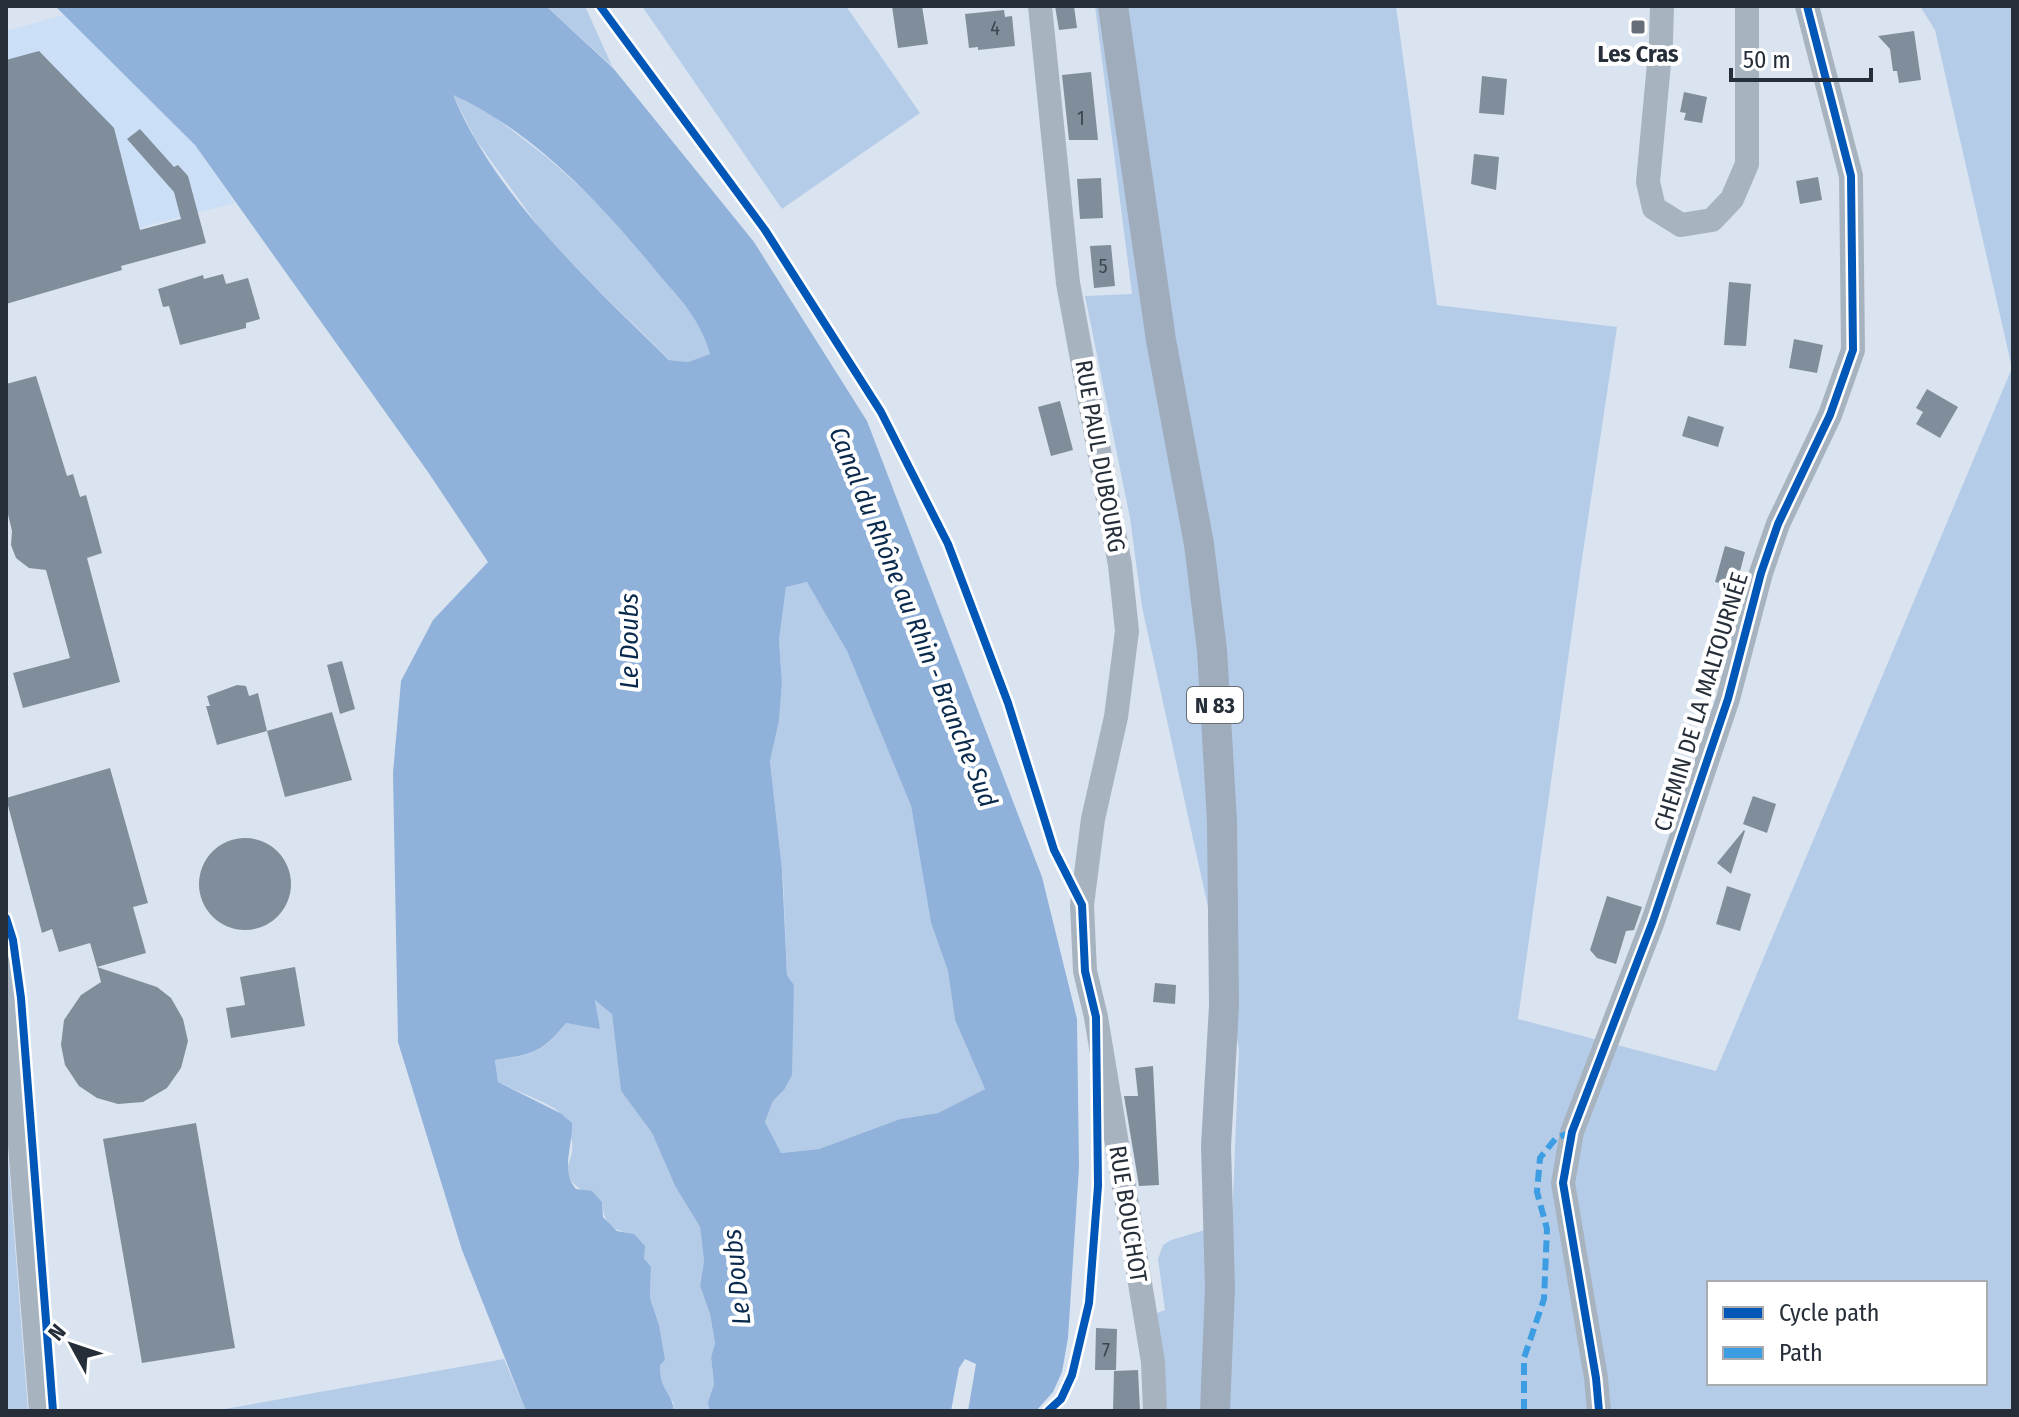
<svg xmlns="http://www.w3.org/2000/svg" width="2019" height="1417" font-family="'Fira Sans Condensed',sans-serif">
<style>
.built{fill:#cbdff7}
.green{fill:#b5cce8;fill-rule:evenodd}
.water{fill:#90b2da;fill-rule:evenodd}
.building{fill:#808d9b}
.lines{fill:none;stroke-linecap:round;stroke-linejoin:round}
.minor{stroke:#a8b3c0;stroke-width:24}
.major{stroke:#9eacbc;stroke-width:30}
.quiet{stroke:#3c9de2;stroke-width:6;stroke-dasharray:12 6;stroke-linecap:butt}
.cycleway-casing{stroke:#fff;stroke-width:13}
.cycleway{stroke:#0057b8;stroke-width:8}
.poi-dot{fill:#656e79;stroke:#fff;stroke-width:3}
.labels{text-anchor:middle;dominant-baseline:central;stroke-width:8;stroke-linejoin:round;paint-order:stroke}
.number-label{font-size:20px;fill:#3c4652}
.shield{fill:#fff;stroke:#676d74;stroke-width:2}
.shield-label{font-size:22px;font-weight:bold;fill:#262f39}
.poi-label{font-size:24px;font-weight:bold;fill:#262f39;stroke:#fff}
.street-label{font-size:24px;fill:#262f39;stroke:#fff}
.water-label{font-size:26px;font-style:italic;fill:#0a2a4d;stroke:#fff}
</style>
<rect width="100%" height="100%" fill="#dae4f0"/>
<path class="built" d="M64 15 195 145 235 203 6 262V31Z"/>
<path class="green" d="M546 6H585L612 66Z
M642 6H846L920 113 782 209Z
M1095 6H1396L1437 305 1617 327 1583 552 1518 1019 1716 1071 2012 368 1935 30 1920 6H2013V1411H1163L1154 1314 1165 1310 1158 1259 1163 1245 1171 1240 1232 1222 1239 1048 1142 607 1130 518 1085 296 1132 294ZM1709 1283H1985V1383H1709Z
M452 94 492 115 549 159 611 215 700 324 710 354 688 362 670 360 551 244 476 140Z
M808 582 847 651 911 806 931 923 948 971 955 1020 985 1089 938 1113 900 1119 819 1149 780 1153 765 1122 773 1101 784 1090 794 985 787 975 783 878 770 761 779 721 782 683 779 640 786 586Z
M595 999 612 1013 621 1091 652 1133 675 1186 700 1227 704 1261 700 1286 710 1314 715 1345 711 1357 714 1384 708 1402 709 1411H674L673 1402 659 1382V1325L650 1298 651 1268 644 1258 634 1234C612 1230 604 1225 602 1202 538 1169 586 1167 568 1129 566 1124 563 1116 559 1112 550 1103 511 1089 498 1082L495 1060C532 1055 543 1053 566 1023L599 1028Z
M6 1131 28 1411H6Z
M504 1359 526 1411H214Z"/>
<path class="water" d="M55 6H546L613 68 754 242 867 421 1042 877 1077 1019 1079 1167 1068 1338 1062 1372 1053 1392 1036 1411H968L976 1364 965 1359 959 1368 951 1411H709L708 1402 714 1384 711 1357 715 1344 710 1314 700 1286 704 1261 700 1227 675 1186 652 1133 621 1091 612 1014 595 1000 600 1029 566 1023C542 1053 533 1054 495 1060L498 1082 560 1113 572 1123C573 1146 560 1171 576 1189L592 1191 602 1202 603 1217 617 1231 634 1234 645 1246 644 1258 651 1267 650 1298 659 1325 665 1360 660 1365C659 1391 672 1391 674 1411H526L462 1250 398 1042 393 773 401 681 433 620 488 562 428 472 195 145ZM453 95C535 132 601 204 657 272 680 300 700 318 710 354L688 362 669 360C591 283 497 199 453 95ZM807 582 847 651 911 806 931 923 948 971 955 1020 985 1089 938 1113 900 1119 819 1149 781 1153 765 1122 773 1101 784 1090 792 1075 794 985 787 975 782 869 770 761 779 721 782 683 779 640 786 587Z"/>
<path class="building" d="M892 6H922L928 44 898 48Z
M1055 6H1074L1077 28 1059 30Z
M1004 10 1005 17 1012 16 1015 46 978 50V47L969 48 965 14Z
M1914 31 1921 80 1899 83 1897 71H1893L1890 49 1878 36Z
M39 51 114 128 140 230 181 219 174 192 127 139 140 129 174 167 178 165 188 176 206 243 121 266 122 270 6 304V60Z
M1091 72 1098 140H1069L1062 75Z
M1482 76 1507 79 1504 115 1479 113Z
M1684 92 1707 97 1702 123 1684 120 1686 113 1680 112Z
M1474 154 1499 157 1496 190 1471 184Z
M1818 177 1822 200 1800 204 1796 181Z
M1101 178 1103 218 1080 219 1077 179Z
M1111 245 1115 286 1094 288 1090 246Z
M223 274 226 284 248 278 260 319 246 323V328L180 345 169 306 163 307 158 289 203 275 204 279Z
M1729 282 1751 284 1746 346 1724 345Z
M1794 339 1823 345 1817 373 1789 368Z
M36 376 67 476 73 474 80 497 86 495 102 553 87 558 120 682 23 708 13 673 70 658 46 570 29 568 16 558 11 545 12 531 6 506V384Z
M1927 389 1958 407 1940 438 1916 424 1923 412 1916 408Z
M1060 401 1073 450 1051 456 1038 407Z
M1688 416 1724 427 1718 447 1682 436Z
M1725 546 1745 552 1736 587 1715 582Z
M342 661 355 709 340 714 327 665Z
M237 685 246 686 249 696 258 693 267 731 217 745 206 706H210L207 696Z
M332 712 352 780 285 797 267 731Z
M110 768 148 903 133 907 146 953 97 967 90 943 59 952 52 929 42 933 6 798Z
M1753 796 1776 804 1767 833 1743 824Z
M1744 830 1745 831 1731 874 1717 863Z
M199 884a46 46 0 1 1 92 0a46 46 0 1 1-92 0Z
M1727 886 1751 894 1740 931 1716 924Z
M1607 896 1642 907 1634 930 1626 931 1616 964 1597 958 1590 950Z
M97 967 157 987 171 998 183 1019 188 1041 181 1068 167 1088 143 1102 118 1104 97 1098 79 1086 65 1065 61 1045 64 1020 81 995 101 982Z
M295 967 305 1026 231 1038 226 1008 245 1005 240 977Z
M1155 983 1176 985 1175 1004 1153 1002Z
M1153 1066 1159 1185 1139 1186 1124 1096H1138L1135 1068Z
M196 1123 235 1348 142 1363 103 1139Z
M1096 1328 1117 1329 1116 1370H1095Z
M1138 1370 1140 1411H1113L1114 1371Z"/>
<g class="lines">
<path class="minor" d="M1040 6 1068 283 1120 565 1127 631 1116 717 1093 819 1082 905 1085 971 1096 1017 1153 1362 1155 1411
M1662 6 1661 42 1648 182 1654 208 1681 225 1712 220 1732 199 1747 164V6
M6 969 41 1411
M1599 1411 1596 1378 1563 1183 1572 1132 1653 921 1728 699 1761 573 1778 524 1830 415 1853 350 1851 176 1807 6"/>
<path class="major" d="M1113 6 1161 340 1199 544 1212 650 1222 821 1224 1006 1216 1146 1220 1288 1215 1411"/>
<path class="quiet" d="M1524 1411V1358L1544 1299 1547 1229 1537 1192 1540 1158 1556 1138 1572 1132"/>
<defs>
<path id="cycleway" d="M600 6 765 230 881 412 948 544 1008 703 1054 850 1082 905 1085 971 1096 1017 1098 1186 1089 1303 1072 1375 1061 1399 1048 1411
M6 918 13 940 21 998 53 1411
M1599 1411 1596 1378 1563 1183 1572 1132 1653 921 1728 699 1761 573 1778 524 1830 415 1853 350 1851 176 1807 6"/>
</defs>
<use href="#cycleway" class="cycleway-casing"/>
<use href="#cycleway" class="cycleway"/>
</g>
<rect class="poi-dot" x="1630" y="19" width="16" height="16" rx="4"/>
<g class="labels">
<g class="number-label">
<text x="995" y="28">4</text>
<text x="1081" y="118">1</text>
<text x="1103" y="266">5</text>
<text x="1106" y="1350">7</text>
</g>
<rect class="shield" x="1187" y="687" width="56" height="36" rx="6"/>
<g class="shield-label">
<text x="1215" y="705">N 83</text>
</g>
<g class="poi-label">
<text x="1638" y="54">Les Cras</text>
</g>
<g class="street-label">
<text transform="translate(1100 456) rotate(80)">RUE PAUL DUBOURG</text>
<text transform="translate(1701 702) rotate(-73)">CHEMIN DE LA MALTOURNÉE</text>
<text transform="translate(1128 1214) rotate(81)">RUE BOUCHOT</text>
</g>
<g class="water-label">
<text transform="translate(913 617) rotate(68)">Canal du Rhône au Rhin - Branche Sud</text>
<text transform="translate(629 641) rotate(-90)">Le Doubs</text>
<text transform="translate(737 1277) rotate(-96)">Le Doubs</text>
</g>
</g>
<rect width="2019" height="1417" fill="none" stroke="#262f39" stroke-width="16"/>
<rect x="1707" y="1281" width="280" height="104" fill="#ffffff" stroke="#a8acb0" stroke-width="2"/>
<rect x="1723" y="1307" width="40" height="12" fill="#0057b8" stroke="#a8acb0" stroke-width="2"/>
<text x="1779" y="1321" font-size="24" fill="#262f39">Cycle path</text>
<rect x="1723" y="1347" width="40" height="12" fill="#3c9de2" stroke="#a8acb0" stroke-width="2"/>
<text x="1779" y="1361" font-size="24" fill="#262f39">Path</text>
<g transform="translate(72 1345) rotate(310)" stroke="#ffffff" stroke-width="6" paint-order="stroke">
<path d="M0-6L14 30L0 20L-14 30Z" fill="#262f39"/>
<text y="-12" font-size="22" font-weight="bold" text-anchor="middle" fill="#262f39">N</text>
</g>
<path d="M1731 68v12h140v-12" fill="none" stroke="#262f39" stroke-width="4"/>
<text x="1743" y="68" font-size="24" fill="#262f39" stroke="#ffffff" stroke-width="6" paint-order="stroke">50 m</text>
</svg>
